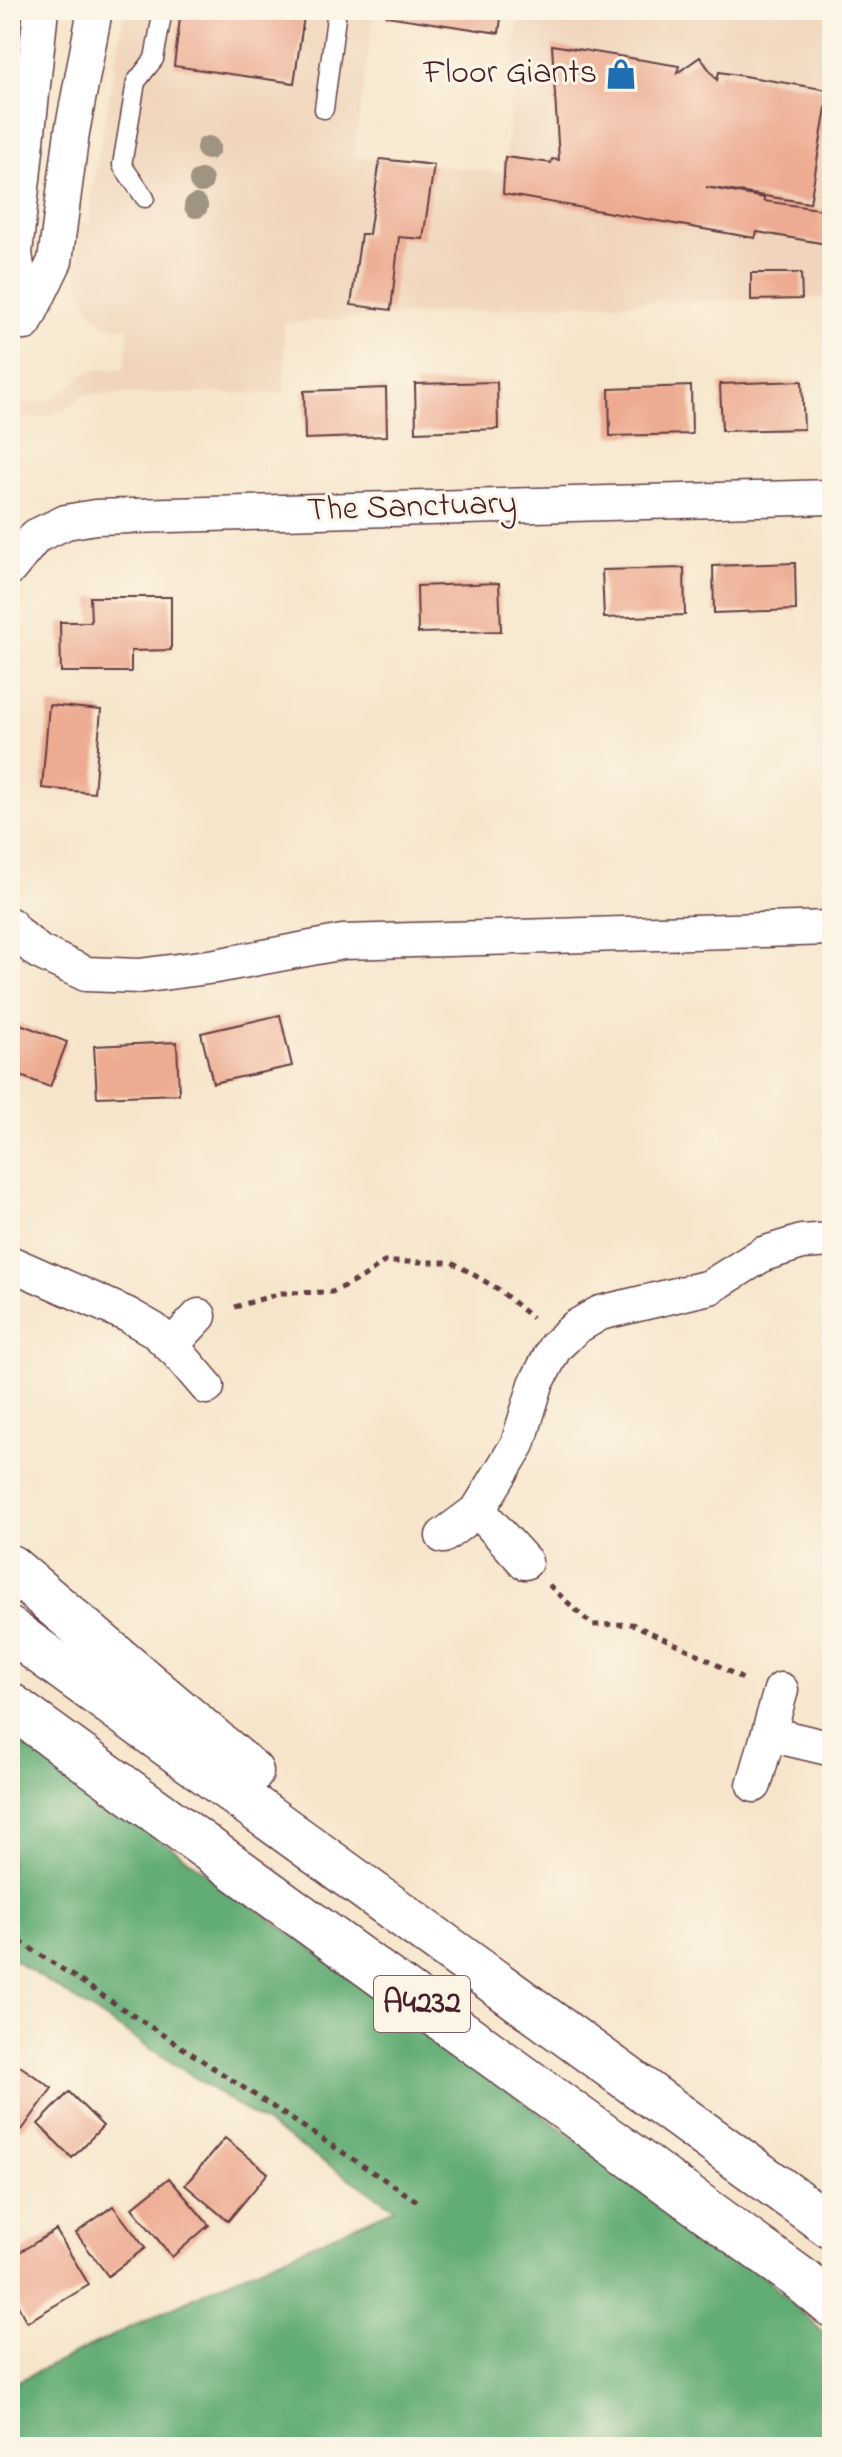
<svg xmlns="http://www.w3.org/2000/svg" width="842" height="2457" font-family="'Indie Flower',sans-serif">
<style>
.built{fill:#f0d5bc}
.forest{fill:#62ac75;stroke:#566650;stroke-width:2}
.building{fill:#edac92}
.lines{fill:none;stroke-linecap:round;stroke-linejoin:round}
.lane-casing{stroke:#643d43;stroke-width:21}
.street-casing{stroke:#643d43;stroke-width:37}
.primary-casing{stroke:#643d43;stroke-width:47}
.path{stroke:#643d43;stroke-width:5;stroke-dasharray:6 6;stroke-linecap:butt}
.lane{stroke:#fff;stroke-width:18}
.street{stroke:#fff;stroke-width:34}
.primary{stroke:#fff;stroke-width:44}
.tree{fill:#9f9482}
.labels{text-anchor:middle;dominant-baseline:central;stroke-width:6;stroke-linejoin:round;paint-order:stroke}
.shield{fill:#fcf5e5;stroke:#7f5f63;stroke-width:2}
.shield-label{font-size:32px;font-weight:bold;fill:#4a1f2b}
.poi-label{font-size:34px;fill:#4a1f2b;stroke:#fcf5e5;text-anchor:end}
.street-label{font-size:34px;fill:#4a1f2b;stroke:#fcf5e5}
</style>
<rect width="100%" height="100%" fill="#fcf5e5"/>
<filter id="ink" filterUnits="userSpaceOnUse"><feTurbulence type="fractalNoise" baseFrequency=".0125" numOctaves="2"/><feDisplacementMap in="SourceGraphic" scale="16" xChannelSelector="R" yChannelSelector="G"/><feConvolveMatrix kernelMatrix="1 2 1 2 8 2 1 2 1" color-interpolation-filters="sRGB"/></filter>
<filter id="wash" filterUnits="userSpaceOnUse"><feTurbulence type="fractalNoise" baseFrequency=".006" numOctaves="4" result="noise"/><feDisplacementMap in="SourceGraphic" scale="32" xChannelSelector="R" yChannelSelector="G"/><feGaussianBlur stdDeviation="1.8" result="paint"/><feColorMatrix in="noise" values="0 0 0 0 0 0 0 0 0 0 0 0 0 0 0 0 0 1.4 0 .05"/><feComposite in="paint" operator="in"/></filter>
<g filter="url(#wash)">
<rect width="100%" height="100%" fill="#f6e5cb"/>
<path class="built" d="M125 10H374L354 156 504 173 519 10H832V298L531 305 502 309 284 323 285 393 85 394 69 407 52 415 36 418 10 417V401L26 404 45 402 56 397 86 373 98 369H124L129 329 105 325 92 313 81 290 77 270 79 222 90 224 92 191Z"/>
<path class="forest" d="M10 10H15V20L23 41 10 205Z
M10 1731 757 2270 832 2341V2447H10V2385L211 2289 395 2208 10 1957Z"/>
<g id="blocks">
<path class="building" d="M181 10H305L294 83 174 66Z
M387 10H502L499 33 386 16Z
M552 45 679 66 677 73 700 57 717 80 719 72 829 90 810 203 706 187 764 198V201L832 211V245L757 232 755 238 503 194 505 157 551 163 552 159 559 160Z
M830 143H832V195L823 193Z
M380 159 434 165 423 239 399 237 391 310 351 305 361 234H369Z
M751 273H801L802 299 751 300Z
M802 381 804 429 722 431 720 384Z
M497 382 498 429 416 432 415 384Z
M691 386 692 434 610 436 609 389Z
M386 388 387 436 305 439 304 391Z
M795 563 796 610 714 613 713 566Z
M684 568 685 615 604 618 602 570Z
M499 583 501 631 418 633 417 586Z
M90 597H171V650L131 651V672H61L60 622H91Z
M49 705 101 710 94 793 42 788Z
M280 1015 292 1066 213 1083 201 1033Z
M10 1020 67 1042 50 1087 10 1072Z
M177 1042 179 1094 97 1097 94 1046Z
M14 2062 52 2088 22 2130 10 2122V2067Z
M69 2092 103 2126 72 2158 38 2124Z
M225 2138 268 2173 228 2221 185 2185Z
M169 2178 209 2225 172 2257 132 2208Z
M113 2206 145 2248 108 2276 76 2233Z
M56 2230 89 2285 27 2322 10 2292V2258Z"/>
</g>
</g>
<g filter="url(#ink)">
<use href="#blocks" fill-opacity="0" stroke="#643d43" stroke-width="2"/>
<g class="lines">
<defs>
<path id="lane" d="M324 109 337 10
M145 198 122 165 136 82 154 59 163 10"/>
<path id="street" d="M25 323 55 261 72 132 95 10
M25 323 15 253 41 10
M10 568 36 536 66 522 95 517 832 497
M10 925 14 931 39 952 86 974 139 976 216 966 343 942 832 928
M10 1263 128 1315 154 1330 178 1353 207 1387
M171 1346 199 1316
M478 1510 525 1562
M443 1536 478 1510 518 1444 536 1384 555 1347 576 1327 600 1313 710 1287 763 1254 802 1242 832 1240
M769 1734 832 1749
M754 1785 781 1690"/>
<path id="primary" d="M10 1567 251 1772
M10 1630 832 2227
M10 1705 802 2280 832 2305"/>
</defs>
<use href="#lane" class="lane-casing"/>
<use href="#street" class="street-casing"/>
<use href="#primary" class="primary-casing"/>
<path class="path" d="M235 1307 281 1293 332 1292 364 1277 384 1262H452L498 1289 532 1318
M549 1585 592 1625 632 1624 698 1654 746 1681
M10 1935 420 2203"/>
<use href="#lane" class="lane"/>
<use href="#street" class="street"/>
<use href="#primary" class="primary"/>
</g>
<g class="tree">
<circle cx="208" cy="148" r="12"/>
<circle cx="201" cy="181" r="12"/>
<circle cx="196" cy="206" r="12"/>
</g>
</g>
<defs>
<symbol id="shop-bare" viewBox="-9 -9 18 18"><path d="M-5-2.5h2.3a2.7 3.5 0 0 1 5.4 0H5L5.5 6h-11ZM-1.5-2.5h3a1.5 2.3 0 0 0-3 0Z" fill="#1f6fb2" stroke="#fcf5e5" stroke-width="2.5" paint-order="stroke"/></symbol>
</defs>
<g fill-rule="evenodd">
<use href="#shop-bare" x="599" y="52" width="44" height="44"/>
</g>
<g class="labels">
<rect class="shield" x="374" y="1976" width="96" height="56" rx="6"/>
<g class="shield-label">
<text x="422" y="2004">A4232</text>
</g>
<g class="poi-label">
<text x="597" y="74">Floor Giants</text>
</g>
<g class="street-label">
<text transform="translate(412 508) rotate(-2)">The Sanctuary</text>
</g>
</g>
<rect width="842" height="2457" fill="none" stroke="#fcf5e5" stroke-width="40"/>
</svg>
